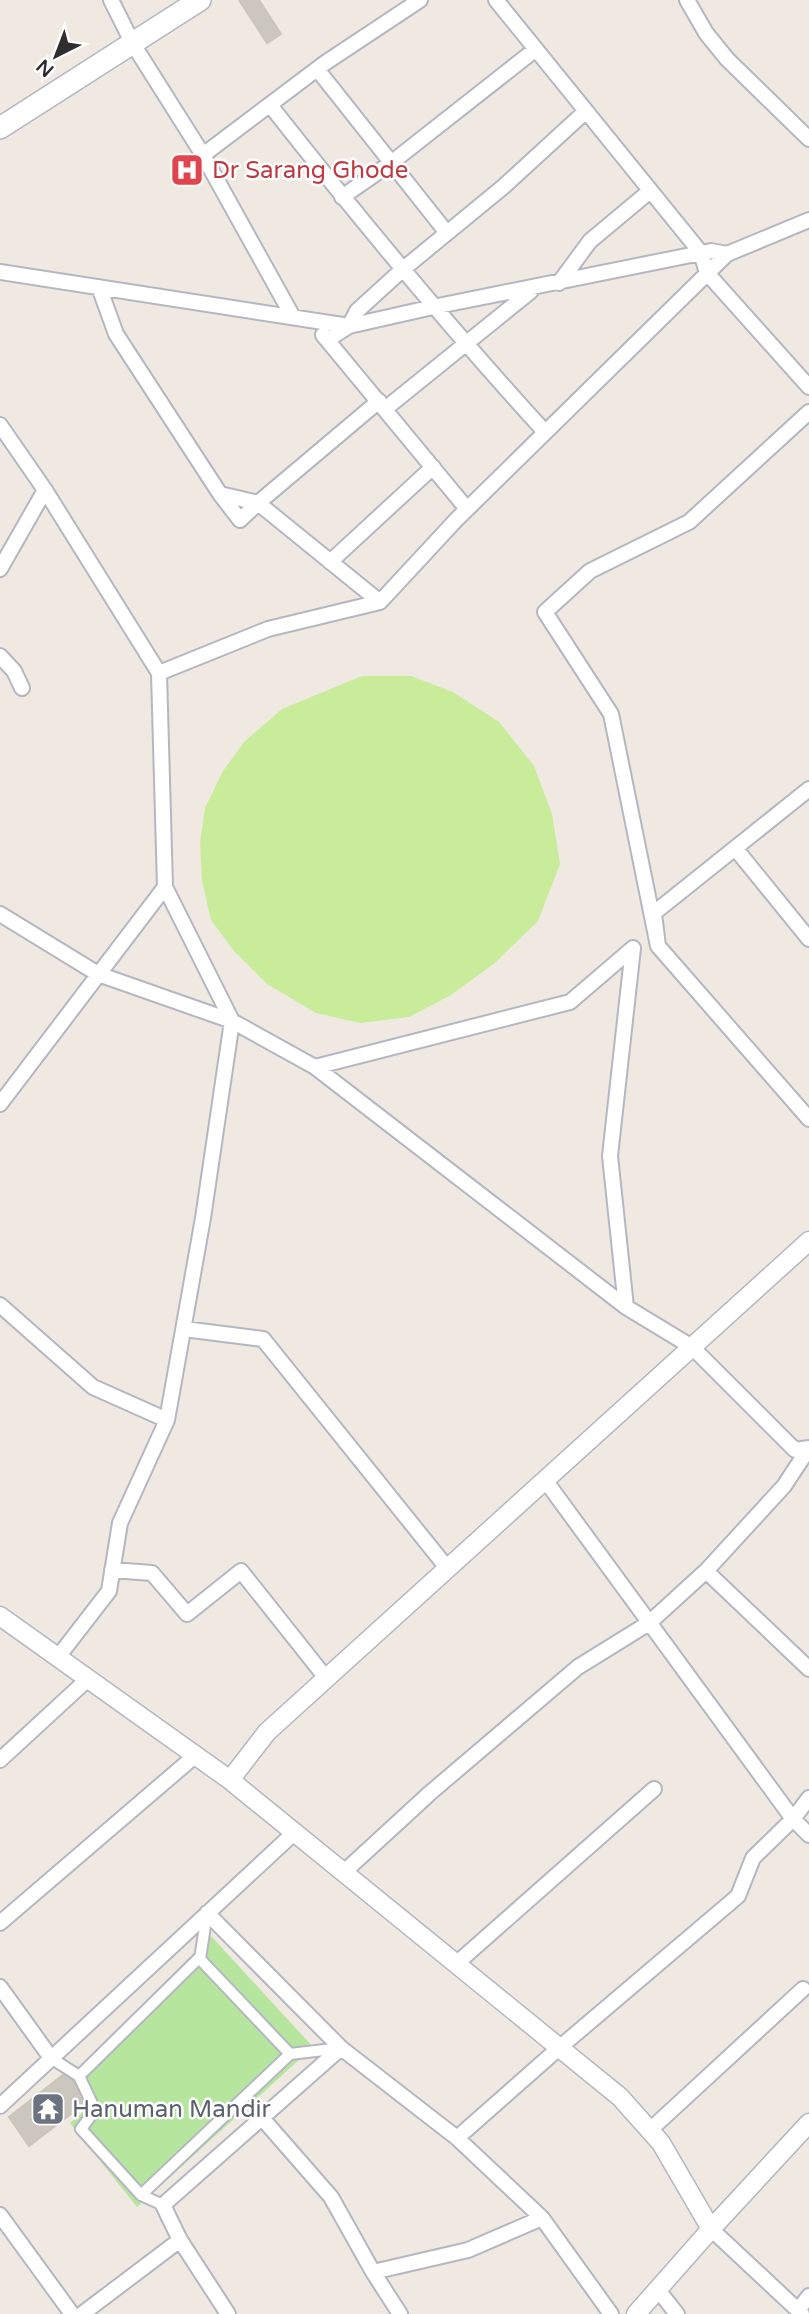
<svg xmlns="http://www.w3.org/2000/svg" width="809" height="2314" font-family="'Varela Round',sans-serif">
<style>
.green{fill:#b6e59e}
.pitch{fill:#c9ec9a}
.building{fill:#cbc7bf;stroke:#cbc5ba;stroke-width:2}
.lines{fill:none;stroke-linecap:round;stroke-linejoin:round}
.pedestrian-casing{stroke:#b4b7c1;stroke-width:14}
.minor-casing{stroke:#b4b7c1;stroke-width:18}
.tertiary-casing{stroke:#b4b7c1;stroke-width:21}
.secondary-casing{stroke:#b4b7c1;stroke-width:24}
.pedestrian{stroke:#fff;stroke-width:10}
.minor{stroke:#fff;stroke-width:14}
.tertiary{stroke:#fff;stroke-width:18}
.secondary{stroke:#fff;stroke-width:21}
.labels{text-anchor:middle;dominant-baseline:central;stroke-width:5;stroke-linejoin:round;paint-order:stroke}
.health-label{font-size:24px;fill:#be3a42;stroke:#fff;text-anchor:start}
.worship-label{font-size:24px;fill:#5b616d;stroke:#fff;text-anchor:start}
</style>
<rect width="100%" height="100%" fill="#efe9e1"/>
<path class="green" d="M211 1936 313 2047 137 2207 70 2123 89 2107 77 2070Z"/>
<path class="pitch" d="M362 676H411L453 692 499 722 534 766 552 814 560 864 538 921 496 962 451 995 409 1017 360 1023 316 1013 267 984 234 951 211 920 202 881 200 843 205 808 223 771 245 741 282 709Z"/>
<path class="building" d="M239 0H259L281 34 267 43Z
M63 2075 73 2081 84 2104 29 2146 9 2117Z"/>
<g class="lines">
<defs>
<path id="pedestrian" d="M200 1959 207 1913
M290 2054 341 2048
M51 2058 79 2076 199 1958 290 2054 141 2195 81 2129 95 2110 79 2076
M141 2195 163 2205"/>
<path id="minor" d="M111 0 133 44 203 155 325 63 420 0
M496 0 701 253 707 273 809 387
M687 0 706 33 727 59 809 139
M317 69 447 233
M270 105C358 217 448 326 545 432
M203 155 293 317
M342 197 391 163 536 49
M0 272 349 326 433 307 711 251 727 254
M559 283 590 241 650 191
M99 287 116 334 220 494 240 520 258 503 380 602 456 520 727 254 809 220
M323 335 467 509
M327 340 349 326 357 311 402 270 503 187 586 111
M385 409 531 291
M0 425 45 490 159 673 165 887 0 1104
M220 494 258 503 379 401
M330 562 433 467
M0 569 45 490
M0 656 14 671 22 688
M159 673 268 629 380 602
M809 789 654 913 658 946 809 1119
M735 848 809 939
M0 914 98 974 232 1021 315 1067 626 1307 692 1347 795 1450 809 1448
M658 946 611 714 545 612 590 571 689 522 809 412
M315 1067 570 1002 633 948 610 1156 626 1307
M0 1305 93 1387 167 1420
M184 1329 263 1339 448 1569
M545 1480 793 1819 809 1835
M112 1570 152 1573 187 1614 241 1571 326 1678
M706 1571 784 1486 809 1448
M58 1657 109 1591 120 1523 167 1420 203 1218 232 1021 165 887
M0 1760 88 1679
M344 1872 430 1793 578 1667 649 1623 706 1571 809 1669
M0 1923 196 1755
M456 1964 654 1789
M0 1987 51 2058
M341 2048 457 2138 542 2218
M0 2106 295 1832
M262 2118 331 2197 373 2272 400 2314
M650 2130 803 1989
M457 2138 559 2048 738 1896 753 1858 793 1819 809 1798
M0 2215 72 2314
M711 2229 802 2314
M180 2240 228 2314
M373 2272 468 2250 542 2218 611 2314
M658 2290 677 2314
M798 2310 809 2296
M82 2314 180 2240 163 2205 341 2048 207 1913"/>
<path id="tertiary" d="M0 1616 230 1780 620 2097 661 2143 711 2229 636 2314
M230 1780 267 1732 809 1241
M711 2229 809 2123"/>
<path id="secondary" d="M0 128 200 0"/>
</defs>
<use href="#pedestrian" class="pedestrian-casing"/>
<use href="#minor" class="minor-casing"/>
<use href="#tertiary" class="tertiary-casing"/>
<use href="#secondary" class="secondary-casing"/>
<use href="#pedestrian" class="pedestrian"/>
<use href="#minor" class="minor"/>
<use href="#tertiary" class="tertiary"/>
<use href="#secondary" class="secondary"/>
</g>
<defs>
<symbol id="hospital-square" viewBox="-11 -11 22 22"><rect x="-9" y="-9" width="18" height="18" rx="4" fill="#e0444e" stroke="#fff"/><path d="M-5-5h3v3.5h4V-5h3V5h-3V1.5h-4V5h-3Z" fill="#fff"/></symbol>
<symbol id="temple-square" viewBox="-11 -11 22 22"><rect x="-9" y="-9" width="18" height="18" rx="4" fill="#6b7280" stroke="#fff"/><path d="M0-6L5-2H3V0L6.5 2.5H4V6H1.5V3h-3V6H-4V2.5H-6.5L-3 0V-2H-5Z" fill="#fff"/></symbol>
</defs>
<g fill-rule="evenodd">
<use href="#hospital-square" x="168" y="151" width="38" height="38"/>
<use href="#temple-square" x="29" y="2090" width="38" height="38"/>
</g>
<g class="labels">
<g class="health-label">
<text x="212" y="170">Dr Sarang Ghode</text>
</g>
<g class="worship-label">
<text x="72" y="2109">Hanuman Mandir</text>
</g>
</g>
<g transform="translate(56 56) rotate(222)" stroke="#ffffff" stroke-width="5" paint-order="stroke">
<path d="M0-5L12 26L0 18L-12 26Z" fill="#2e2e2e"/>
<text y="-10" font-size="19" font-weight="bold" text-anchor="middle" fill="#2e2e2e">N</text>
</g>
</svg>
